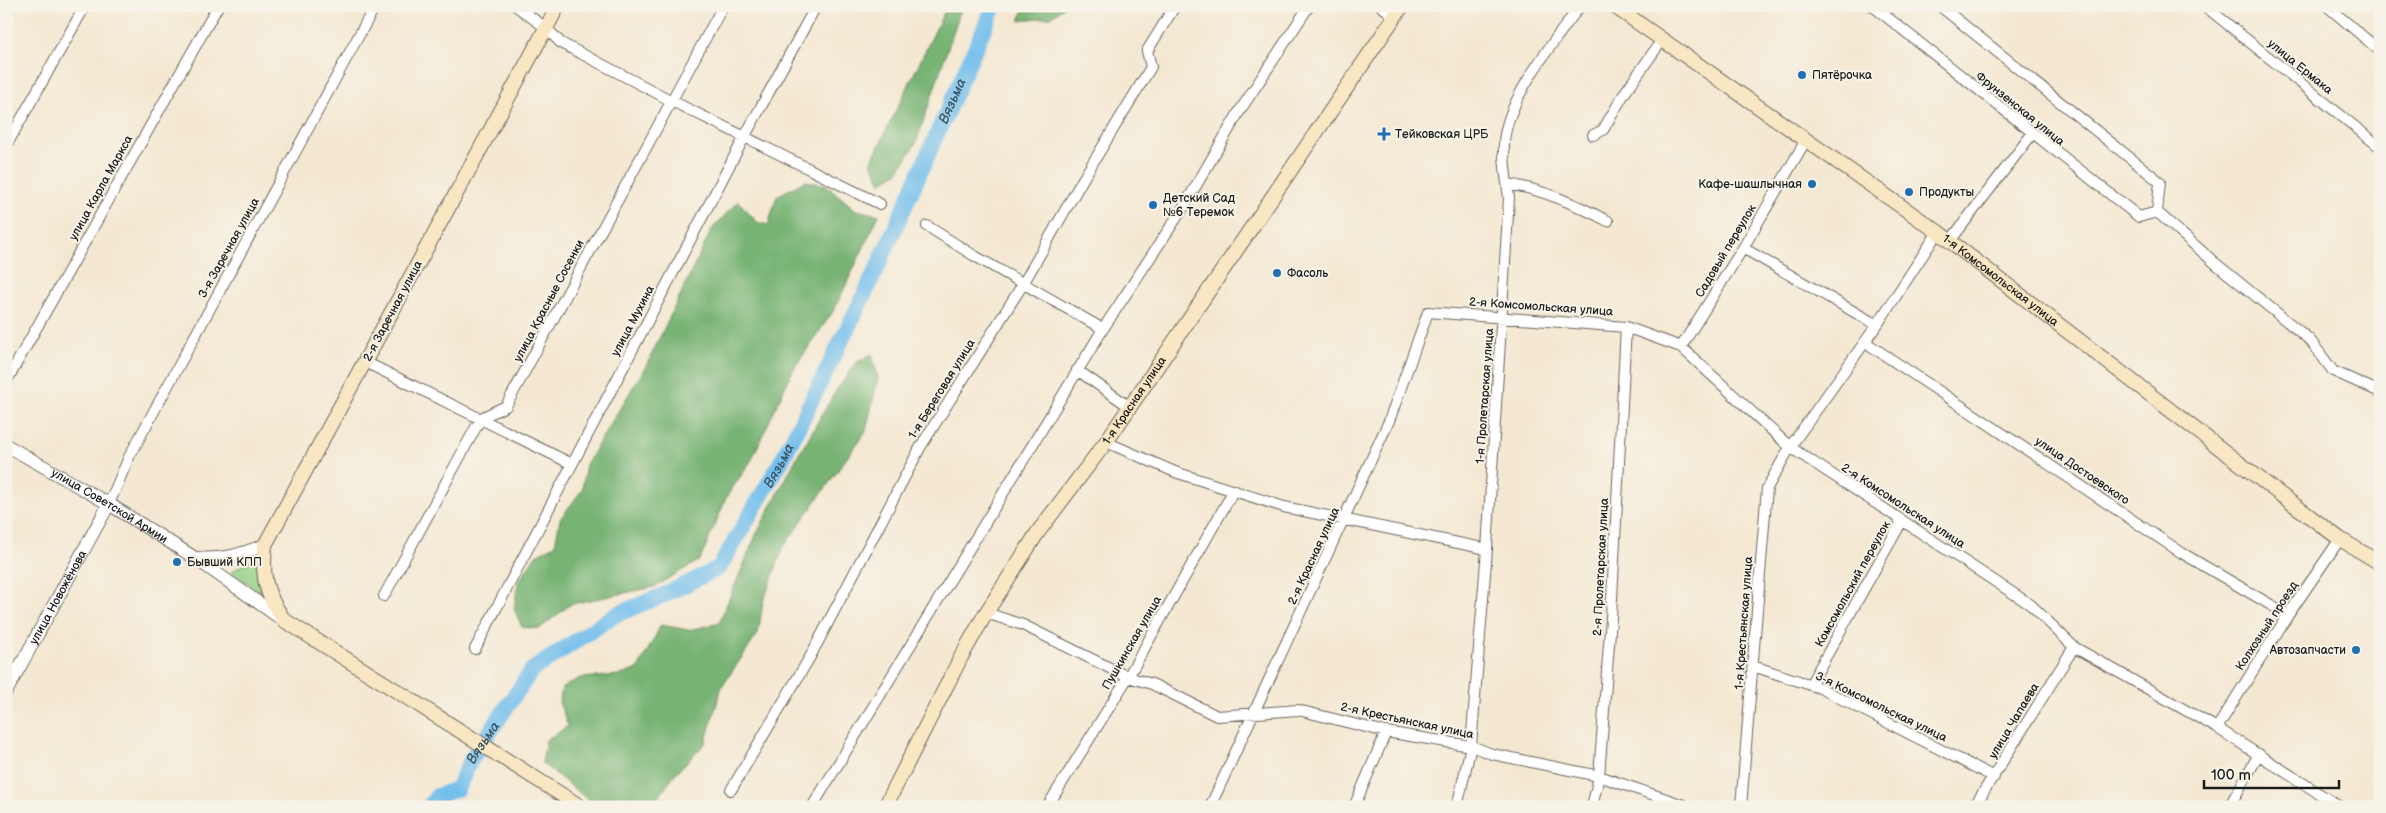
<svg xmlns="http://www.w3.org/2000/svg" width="2386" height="813" font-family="'Balsamiq Sans',sans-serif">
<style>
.green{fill:#94d186;stroke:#587651}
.forest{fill:#77b373;stroke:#4a6848}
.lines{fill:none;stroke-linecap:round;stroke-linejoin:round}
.river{stroke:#72beec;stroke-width:16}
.minor-casing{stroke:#68635c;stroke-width:12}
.tertiary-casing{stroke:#68635c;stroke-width:14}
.secondary-casing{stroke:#68635c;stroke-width:16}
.minor{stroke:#fff;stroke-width:10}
.tertiary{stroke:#fff;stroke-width:12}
.secondary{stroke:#f9e7c3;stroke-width:14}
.poi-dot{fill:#1f6fb2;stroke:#f7f3e8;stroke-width:2}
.labels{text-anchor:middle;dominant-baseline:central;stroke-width:4;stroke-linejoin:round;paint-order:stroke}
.street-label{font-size:12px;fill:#1c1c1c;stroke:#f7f3e8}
.poi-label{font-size:12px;fill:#1c1c1c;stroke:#f7f3e8;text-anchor:start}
.water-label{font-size:14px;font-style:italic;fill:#3a5565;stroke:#f7f3e8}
</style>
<rect width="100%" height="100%" fill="#f7f3e8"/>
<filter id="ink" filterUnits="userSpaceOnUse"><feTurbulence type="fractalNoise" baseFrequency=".02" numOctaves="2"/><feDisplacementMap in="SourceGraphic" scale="10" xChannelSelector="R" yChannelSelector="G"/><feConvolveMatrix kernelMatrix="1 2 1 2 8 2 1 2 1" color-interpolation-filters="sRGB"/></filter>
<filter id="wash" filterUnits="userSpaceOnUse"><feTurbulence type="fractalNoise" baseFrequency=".0096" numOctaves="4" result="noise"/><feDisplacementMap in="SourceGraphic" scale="20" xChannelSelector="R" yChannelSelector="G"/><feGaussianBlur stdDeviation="1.12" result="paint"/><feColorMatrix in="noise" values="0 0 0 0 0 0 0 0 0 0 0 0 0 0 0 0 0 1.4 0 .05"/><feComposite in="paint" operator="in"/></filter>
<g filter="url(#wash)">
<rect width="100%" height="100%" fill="#f4e8d2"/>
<path class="green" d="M255 558 262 593 231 572Z"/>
<path class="forest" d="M947 6H962L916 143 897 173 881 183 871 162Z
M1026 6H1065L1051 17 1019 20Z
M805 181 826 185 856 210 879 215 834 310 793 370 751 461 727 496 700 560 654 587 571 604 539 629 522 627 514 609 518 583 536 555 555 545 560 519 582 490 586 464 646 366 712 229 738 201 757 222 768 225 777 196Z
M872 354 878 379 866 431 784 546 763 602 758 634 722 686 705 744 674 775 652 807H597L542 763 546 740 568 726 559 702 562 688 580 678 621 675 638 669 661 625 689 630 719 623 756 535 796 459 834 394 857 362Z"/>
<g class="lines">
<path class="river" id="s1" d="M429 807 437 796 457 789 472 758 532 670 615 615 666 594 719 568 781 462 876 271 994 6"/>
</g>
</g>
<g filter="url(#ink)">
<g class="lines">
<defs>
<path id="minor" d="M516 6 546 28 561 43 672 101 880 204
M1381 6 1395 16
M1873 6 2139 217 2157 212
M1940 6 2160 182 2157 212 2215 263 2310 340 2333 371 2380 392
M2205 6 2380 147
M2327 6 2380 51
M1593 135 1603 130 1624 94 1662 40
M6 146 85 6
M1508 184C1544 190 1575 204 1608 221
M927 226 973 255 1103 329
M1950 241 2032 134
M1743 248 1877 325
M1865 342 2182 553 2288 615
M1681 347 1743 248 1806 140
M365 362 572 464
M1077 370 1130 407
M6 382 218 6
M1106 442 1175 472 1284 507 1487 549
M109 504 129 457 375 6
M384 596 481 418 506 406 723 6
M986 613 1023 625 1128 677 1152 684 1217 716 1298 710 1386 732 1471 746 1492 754 1599 776 1689 807
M475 649 745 136 816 6
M1753 666 1820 688 1994 777
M1810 685 1902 521
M2217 728 2288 615 2340 539
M731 790 810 657 921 446 1023 284 1083 179 1151 67 1147 51 1175 6
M812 807 1103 329 1183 208 1239 112 1309 6
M1047 807 1128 677 1234 490
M1210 807 1389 421 1428 312 1626 327 1681 347 1790 447 2031 605 2074 647 2217 728 2340 807
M1354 807 1386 732
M1457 807 1471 746 1487 549 1509 198C1507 181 1503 162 1504 144 1505 101 1555 40 1580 6
M1592 807 1599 776 1611 618 1626 327
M1741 807 1767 488 1790 447 1877 325 1938 232
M1974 807 2074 647
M2229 807 2259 754"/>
<g id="tertiary">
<path id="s2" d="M6 445 109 504 195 558 283 620"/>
<path d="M195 558C224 560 239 555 265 545"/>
<path id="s3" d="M6 692 109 504"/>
</g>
<g id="secondary">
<path d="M558 6 265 545C262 578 265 593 284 620L581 807"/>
<path id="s4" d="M1614 6 1938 232 2277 492 2340 539 2380 563"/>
<path id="s5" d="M885 807 961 657 986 613 1038 532 1106 442 1402 6"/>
</g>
</defs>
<use href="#minor" class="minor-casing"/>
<use href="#tertiary" class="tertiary-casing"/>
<use href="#secondary" class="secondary-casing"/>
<use href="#minor" class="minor"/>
<use href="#tertiary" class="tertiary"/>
<use href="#secondary" class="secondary"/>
</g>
</g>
<g class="poi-dot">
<circle cx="1802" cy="75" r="5"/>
<path d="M1381.5 126.5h5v5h5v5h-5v5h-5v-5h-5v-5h5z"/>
<circle cx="1812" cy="184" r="5"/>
<circle cx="1909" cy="192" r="5"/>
<circle cx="1153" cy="205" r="5"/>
<circle cx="1277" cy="273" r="5"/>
<circle cx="177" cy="562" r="5"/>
<circle cx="2356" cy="650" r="5"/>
</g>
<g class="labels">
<g class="street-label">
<text transform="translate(2300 67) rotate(39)">улица Ермака</text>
<text transform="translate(2020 109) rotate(39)">Фрунзенская улица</text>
<text transform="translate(101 188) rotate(-61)">улица Карла Маркса</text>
<text transform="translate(229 248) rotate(-61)">3-я Заречная улица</text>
<text transform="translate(1726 251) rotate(-59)">Садовый переулок</text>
<text stroke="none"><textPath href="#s4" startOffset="474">1-я Комсомольская улица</textPath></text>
<text transform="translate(549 301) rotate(-62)">улица Красные Сосенки</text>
<text transform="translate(1541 307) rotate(4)">2-я Комсомольская улица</text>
<text transform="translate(393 311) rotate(-62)">2-я Заречная улица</text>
<text transform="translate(633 321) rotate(-62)">улица Мухина</text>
<text transform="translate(942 389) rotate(-58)">1-я Береговая улица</text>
<text transform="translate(1485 396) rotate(-86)">1-я Пролетарская улица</text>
<text stroke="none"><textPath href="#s5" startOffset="478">1-я Красная улица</textPath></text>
<text transform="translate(2082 471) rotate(34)">улица Достоевского</text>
<text stroke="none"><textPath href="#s2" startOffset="120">улица Советской Армии</textPath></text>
<text transform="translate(1903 506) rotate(33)">2-я Комсомольская улица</text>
<text transform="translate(1314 556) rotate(-65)">2-я Красная улица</text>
<text transform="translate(1601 567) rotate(-87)">2-я Пролетарская улица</text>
<text transform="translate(1853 584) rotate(-61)">Комсомольский переулок</text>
<text stroke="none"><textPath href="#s3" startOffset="108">улица Новожёнова</textPath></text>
<text transform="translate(1744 623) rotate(-86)">1-я Крестьянская улица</text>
<text transform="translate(2267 626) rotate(-57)">Колхозный проезд</text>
<text transform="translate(1132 643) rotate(-60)">Пушкинская улица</text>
<text transform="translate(1881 707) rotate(26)">3-я Комсомольская улица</text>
<text transform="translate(1407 721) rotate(12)">2-я Крестьянская улица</text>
<text transform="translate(2014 721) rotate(-59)">улица Чапаева</text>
</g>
<g class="poi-label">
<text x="1812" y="75">Пятёрочка</text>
<text x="1395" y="134">Тейковская ЦРБ</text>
<text x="1802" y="184" text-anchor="end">Кафе-шашлычная</text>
<text x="1919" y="192">Продукты</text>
<text x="1163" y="198">Детский Сад<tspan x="1163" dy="14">№6 Теремок</tspan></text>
<text x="1287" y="273">Фасоль</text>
<text x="187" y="562">Бывший КПП</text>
<text x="2346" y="650" text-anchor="end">Автозапчасти</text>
</g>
<g class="water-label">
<text stroke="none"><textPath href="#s1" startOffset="912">Вязьма</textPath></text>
<text stroke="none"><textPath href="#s1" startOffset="508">Вязьма</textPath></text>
<text stroke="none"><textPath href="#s1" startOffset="88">Вязьма</textPath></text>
</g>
</g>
<rect width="2386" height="813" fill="none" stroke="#f7f3e8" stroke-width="25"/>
<path d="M2204 780v8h135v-8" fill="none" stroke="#1c1c1c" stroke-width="2.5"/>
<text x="2211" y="780" font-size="15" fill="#1c1c1c" stroke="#f7f3e8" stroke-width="4" paint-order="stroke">100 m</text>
</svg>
